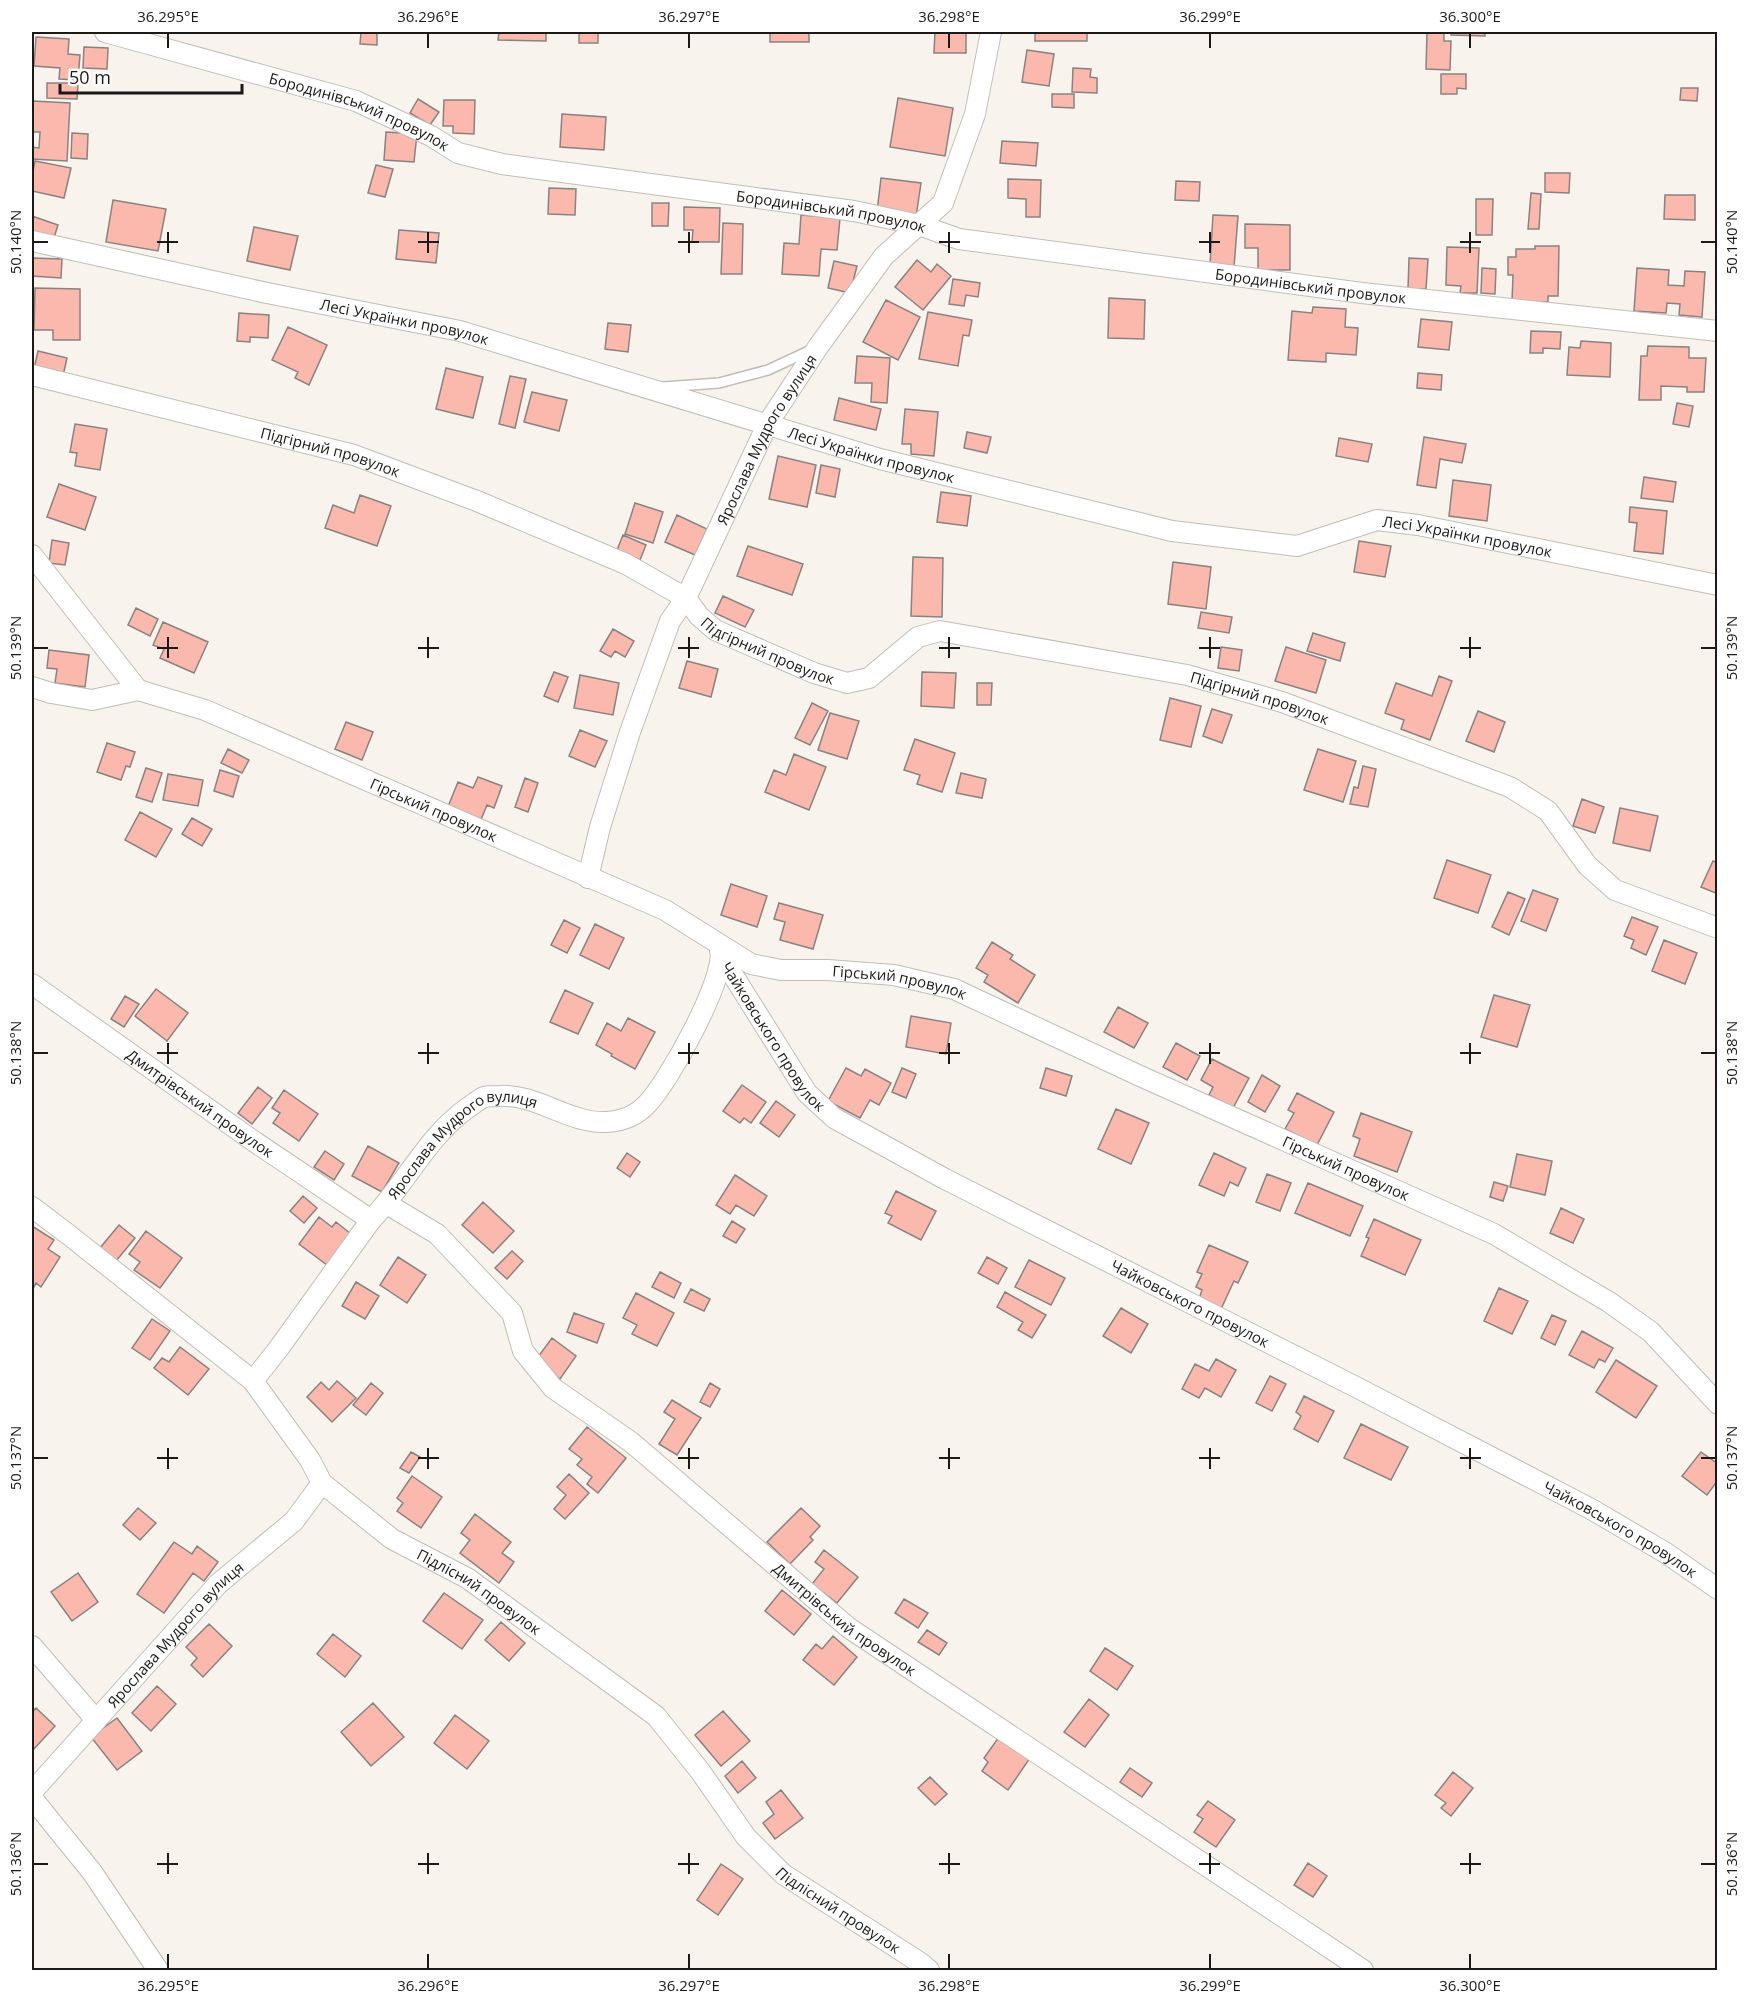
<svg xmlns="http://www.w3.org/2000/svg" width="1749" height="2002" font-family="'Open Sans',sans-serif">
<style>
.building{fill:#fbb9ae;stroke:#8a8280;stroke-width:1.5}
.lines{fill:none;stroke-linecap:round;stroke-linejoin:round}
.lane-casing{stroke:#c2bdb7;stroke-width:12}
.street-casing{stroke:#c2bdb7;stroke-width:22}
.lane{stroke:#fff;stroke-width:9}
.street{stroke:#fff;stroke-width:20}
.ticks{fill:none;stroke:#1b1a17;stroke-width:2}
.labels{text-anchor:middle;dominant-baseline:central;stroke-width:6;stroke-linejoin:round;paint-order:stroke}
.street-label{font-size:15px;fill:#1b1a17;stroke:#fff}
.neatline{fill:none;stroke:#1b1a17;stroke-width:2}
.ticks-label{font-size:15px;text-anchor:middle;fill:#1b1a17}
</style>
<rect width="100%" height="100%" fill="#f8f4ed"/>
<path class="building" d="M361 32H377V45L360 44Z
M499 32H546V41L498 40Z
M579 32H598V43H579Z
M770 32H809V42H770Z
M935 32H966V53H934Z
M1035 32H1087V41H1035Z
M1427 32H1444V41H1451L1450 70 1426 69Z
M1451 32H1485V36L1451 35Z
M36 37 69 39 68 54 80 55 78 80 59 79 60 68 34 66Z
M84 47 108 48 107 69 83 68Z
M1027 50 1054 54 1049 86 1022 82Z
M1073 68 1091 69 1090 77 1097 78V93L1072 92Z
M1441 74H1466V89L1457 88V94H1441Z
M47 83H78L77 99 47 98Z
M1681 88H1698L1697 101 1680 100Z
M1052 94H1074V108L1052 107Z
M898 98 953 108 945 156 890 147Z
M418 99 439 112 430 125 410 113Z
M444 100H475L474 134 453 133V126H443Z
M33 101 70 103 67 161 32 159V147L39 148 40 132H32Z
M562 114 606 117 604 150 560 147Z
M386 132 417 134 414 162 384 160Z
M72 133 88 134 87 159 71 158Z
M1002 141 1038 143 1036 166 1000 163Z
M35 161 71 168 64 198 32 191V176Z
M376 165 393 169 385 197 368 193Z
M1545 173H1570L1569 193 1545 192Z
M881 178 921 183 916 217 877 212Z
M1008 179 1041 180 1040 217H1026V199L1008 198Z
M1176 181 1200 182 1199 201 1175 200Z
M549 188 576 189 575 215 548 214Z
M1531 193 1541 194 1539 229H1528Z
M1665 195H1695V220L1664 219Z
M1476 199H1493L1492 235H1476Z
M113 200 166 209 158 251 106 242Z
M652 203H669L668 226H652Z
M684 207 720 208 719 242H692L693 230H684Z
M801 215 840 218 837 250 821 249 819 276 782 274 784 243 799 244Z
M1213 215 1238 216 1234 267 1210 265Z
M32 216 58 225 53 241 32 234Z
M723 223 743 224 742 274H721Z
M1245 224 1290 225V270H1258V248H1245Z
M254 227 298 236 290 270 247 261Z
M399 230 439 233 436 263 396 259Z
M1535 246H1559L1558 296H1548V302L1512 301 1513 275H1508V257H1516V249H1535Z
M1447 247 1479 248 1477 293H1460L1461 286 1446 285Z
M32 258 62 259 61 278 32 276Z
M1409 258 1428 259 1426 289H1408Z
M917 260 931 272 937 264 951 276 923 310 895 287Z
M834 261 857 266 850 293 828 288Z
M1482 268 1496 269 1495 294 1481 293Z
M1637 268 1669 270 1668 285 1684 286 1685 271 1705 272 1702 317 1679 315 1680 304 1667 303 1666 313 1634 311Z
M953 279 980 283 978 297 966 295 964 306 949 304Z
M35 288 80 289V340H53V330H34Z
M1109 298 1145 300 1144 339 1108 338Z
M886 300 920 317 898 360 863 342Z
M1313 307 1346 309 1345 327 1358 328 1356 355 1326 353V362L1288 360 1292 311 1312 313Z
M928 312 972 320 969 336 963 335 958 366 919 359Z
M239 313 269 315 268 338 250 337V342L237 341Z
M1421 319 1452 322 1449 350 1418 347Z
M608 323 631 325 628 352 605 349Z
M288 327 327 345 309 385 295 378 298 372 272 360Z
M1531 331 1561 332 1560 349 1543 348V353H1530Z
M1581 341 1611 343 1610 377 1567 375 1569 347 1580 348Z
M1648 346 1689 347V358H1706L1704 392H1687V387L1661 386V400H1639L1641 356H1647Z
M38 351 67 358 63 376 34 369Z
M857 356 890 358 887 403 871 402 872 383H855Z
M446 368 483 377 473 418 436 409Z
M1418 373 1442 375 1441 390 1417 388Z
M510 376 526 379 515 428 499 424Z
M532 392 567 400 559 431 524 422Z
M839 398 881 409 876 430 834 420Z
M1677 403 1693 406 1689 427 1673 424Z
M905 409 938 412 934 456 911 454V444H902Z
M75 424 107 429 100 470 75 466 77 453 70 452Z
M967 432 991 437 987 453 964 448Z
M1424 437 1466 444 1462 463 1440 459 1436 488 1417 485Z
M1339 438 1372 444 1368 462 1336 456Z
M778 456 816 465 807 507 769 499Z
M821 465 840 469 835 497 816 493Z
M1644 477 1676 482 1673 502 1641 498Z
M1453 480 1491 485 1487 521 1449 516Z
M59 484 96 497 85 530 47 517Z
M941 492 971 496 967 526 937 522Z
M360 495 391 506 377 546 325 528 333 505 354 513Z
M635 503 663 512 653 543 625 534Z
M1630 507 1667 511 1663 554 1634 551 1637 523 1629 522Z
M677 515 707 529 695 555 665 542Z
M623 535 646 545 640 560 617 550Z
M52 540 69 543 65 565 49 563Z
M1359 541 1391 546 1385 577 1354 572Z
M748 546 803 564 792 595 737 576Z
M913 557 943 558 942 617 911 616Z
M1173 562 1211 567 1206 609 1168 604Z
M723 596 754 610 745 627 715 613Z
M136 608 158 619 150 636 128 625Z
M1201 612 1232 617 1229 633 1198 628Z
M163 622 208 642 194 673 160 658 164 649 153 645Z
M613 629 634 641 625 657 615 651 611 657 600 651Z
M1313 633 1345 643 1340 661 1307 651Z
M1221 647 1242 650 1239 671 1218 668Z
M1286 647 1326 660 1316 693 1275 681Z
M49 650 89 655 85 687 55 683 57 669 47 668Z
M687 661 718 669 711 697 679 688Z
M554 672 568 677 558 702 544 696Z
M922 672 956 673 954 708 921 706Z
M580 675 619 683 613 715 574 708Z
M1439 676 1452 681 1430 740 1401 729 1404 720 1385 713 1396 683 1432 696Z
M977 683H992L991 705H977Z
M1170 698 1201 706 1191 747 1160 740Z
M812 703 828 711 810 745 795 738Z
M1212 709 1232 715 1222 743 1203 736Z
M1478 711 1505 722 1494 752 1466 741Z
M830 713 859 721 847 759 818 750Z
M346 722 373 732 362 760 335 749Z
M580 730 607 741 595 767 569 756Z
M915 739 955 753 942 792 917 784 920 775 904 770Z
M107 743 135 752 130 767 126 766 121 780 97 772Z
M228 749 249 760 242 773 221 763Z
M1318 749 1356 761 1343 802 1304 790Z
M794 754 826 767 809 810 765 792 774 770 786 775Z
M1363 766 1376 769 1368 807 1350 804 1354 787 1358 788Z
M146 768 162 773 152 802 136 797Z
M220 770 239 776 233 797 214 791Z
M961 773 986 779 982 798 956 793Z
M168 774 203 780 198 806 163 800Z
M478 777 502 786 494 808 487 805 480 822 447 809 458 782 473 788Z
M525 778 538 783 528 812 515 807Z
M1582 799 1604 807 1595 833 1573 826Z
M1620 808 1658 816 1650 851 1613 843Z
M140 812 172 829 156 857 125 840Z
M192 818 212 829 202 846 182 834Z
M1447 860 1491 875 1478 913 1434 898Z
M1713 861 1718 863V894L1701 887Z
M731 884 767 896 757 927 721 915Z
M1533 890 1558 899 1546 931 1521 921Z
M1508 892 1525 899 1509 935 1492 927Z
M779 903 823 915 813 949 780 940 785 922 774 919Z
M1632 917 1658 927 1646 955 1631 948 1634 940 1624 936Z
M564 920 580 928 567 953 551 945Z
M595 924 624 938 609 969 580 955Z
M1664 940 1697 953 1685 984 1652 971Z
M992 942 1013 955 1010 959 1035 975 1018 1003 984 982 988 975 976 968Z
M156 989 188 1013 167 1041 135 1016Z
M565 990 593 1003 578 1034 550 1022Z
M1494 995 1530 1005 1517 1047 1481 1037Z
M125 996 139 1004 124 1027 111 1019Z
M1118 1007 1148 1023 1134 1048 1104 1032Z
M911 1016 951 1023 946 1054 906 1047Z
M628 1018 655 1032 635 1069 611 1056 612 1054 596 1045 607 1023 621 1031Z
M1176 1043 1200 1056 1187 1080 1163 1067Z
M1212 1059 1249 1078 1233 1108 1209 1095 1213 1087 1201 1080Z
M846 1068 861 1076 865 1069 891 1083 879 1105 870 1100 860 1118 828 1101Z
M902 1068 916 1074 906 1098 892 1092Z
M1046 1068 1072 1076 1066 1096 1040 1088Z
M1262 1075 1280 1086 1265 1112 1248 1102Z
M742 1085 766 1102 751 1123 744 1118 740 1123 723 1111Z
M258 1087 272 1098 252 1124 238 1113Z
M284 1090 318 1114 299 1141 273 1123 280 1113 272 1108Z
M1297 1093 1334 1112 1317 1145 1285 1129 1294 1113 1288 1110Z
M776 1101 795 1115 779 1137 760 1123Z
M1116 1109 1149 1123 1131 1164 1098 1149Z
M1361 1113 1412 1132 1397 1172 1354 1156 1360 1139 1353 1136Z
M368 1146 399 1163 382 1192 352 1176Z
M325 1151 344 1164 334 1180 314 1167Z
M627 1153 640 1162 630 1177 617 1168Z
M1214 1153 1246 1168 1238 1186 1230 1182 1224 1196 1199 1185Z
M1517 1154 1552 1161 1545 1195 1510 1187Z
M1267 1174 1291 1183 1280 1211 1256 1202Z
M735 1175 767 1196 754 1216 736 1205 730 1214 716 1205Z
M1494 1182 1508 1186 1503 1201 1490 1197Z
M1308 1183 1363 1206 1350 1236 1295 1213Z
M896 1191 936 1211 921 1240 888 1223 892 1216 885 1213Z
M303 1196 317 1208 304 1223 290 1211Z
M483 1202 514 1231 493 1253 462 1225Z
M1561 1208 1584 1219 1573 1243 1550 1233Z
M319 1217 332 1227 336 1222 351 1234 327 1265 299 1244Z
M1374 1219 1421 1240 1405 1275 1361 1256 1369 1238 1366 1237Z
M732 1221 745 1229 736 1243 723 1236Z
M119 1225 135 1238 116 1261 100 1248Z
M32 1226 54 1240 48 1249 60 1257 41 1287 36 1283 32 1291Z
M146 1231 182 1258 160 1288 134 1270 140 1262 129 1254Z
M1209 1245 1248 1262 1238 1283 1234 1281 1221 1309 1199 1299 1202 1290 1196 1287 1202 1274 1197 1272Z
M512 1251 523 1261 507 1279 495 1268Z
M398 1257 426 1275 407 1303 380 1285Z
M987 1257 1007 1268 998 1284 978 1273Z
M1029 1260 1065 1278 1051 1305 1015 1287Z
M660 1272 681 1283 674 1298 652 1287Z
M356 1282 379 1296 365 1319 342 1306Z
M1499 1288 1528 1301 1512 1334 1484 1321Z
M691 1289 710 1299 704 1311 684 1302Z
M1005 1292 1046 1315 1032 1338 1018 1330 1023 1322 997 1307Z
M636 1293 674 1313 657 1346 632 1334 637 1325 623 1318Z
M1121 1308 1148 1324 1131 1353 1103 1336Z
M574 1313 604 1324 597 1343 567 1332Z
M1552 1315 1566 1321 1555 1345 1541 1338Z
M152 1319 170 1331 150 1360 132 1348Z
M1582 1331 1613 1348 1605 1362 1599 1359 1594 1368 1569 1355Z
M552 1338 576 1356 560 1379 535 1361Z
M180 1347 209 1369 188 1395 154 1368 162 1358 169 1362Z
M1216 1359 1236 1370 1221 1397 1205 1388 1199 1398 1182 1389 1195 1364 1209 1371Z
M1616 1360 1657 1386 1636 1418 1596 1392Z
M1270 1376 1286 1384 1272 1411 1256 1403Z
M337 1381 356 1398 332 1422 307 1397 321 1382 329 1390Z
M371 1383 383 1393 366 1415 353 1405Z
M710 1383 720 1389 710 1407 700 1402Z
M1304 1396 1334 1411 1318 1442 1294 1429 1301 1416 1296 1412Z
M672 1400 701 1418 677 1455 659 1444 675 1419 664 1412Z
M1361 1424 1408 1447 1391 1480 1344 1458Z
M587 1427 626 1458 598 1493 587 1484 592 1477 577 1465 582 1459 569 1449Z
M411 1452 420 1457 409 1473 400 1468Z
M1701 1452 1718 1464V1480L1707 1495 1682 1476Z
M569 1474 589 1493 565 1519 554 1509 566 1495 557 1487Z
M412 1476 442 1497 421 1528 397 1511 403 1503 397 1498Z
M138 1508 156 1523 140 1540 123 1525Z
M801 1508 820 1526 810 1537 813 1540 790 1564 767 1542Z
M475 1514 511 1542 502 1553 514 1562 499 1583 460 1553 470 1540 461 1533Z
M174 1542 192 1554 197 1546 218 1562 204 1581 193 1573 164 1613 137 1594Z
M824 1550 858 1577 837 1603 812 1584 824 1569 815 1562Z
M78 1573 98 1602 72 1621 51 1592Z
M782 1590 811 1614 794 1635 765 1611Z
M444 1593 483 1620 462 1649 423 1621Z
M904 1599 928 1613 918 1628 895 1613Z
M501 1622 525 1643 509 1661 485 1640Z
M209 1624 232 1646 203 1677 191 1665 197 1658 186 1647Z
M927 1630 947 1643 939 1655 918 1642Z
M333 1634 361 1656 345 1677 317 1654Z
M833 1636 857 1657 834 1685 803 1660 816 1644 822 1649Z
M1105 1648 1133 1666 1117 1690 1090 1671Z
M157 1686 176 1704 151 1731 132 1713Z
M1089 1699 1109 1715 1085 1747 1064 1732Z
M373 1703 404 1737 371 1766 341 1732Z
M36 1708 55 1726 32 1751V1712Z
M723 1711 750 1741 721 1766 695 1735Z
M455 1715 489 1741 467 1769 434 1743Z
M117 1718 142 1751 117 1770 91 1737Z
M999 1737 1030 1758 1008 1790 982 1771 988 1762 984 1758Z
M742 1761 756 1778 738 1793 725 1776Z
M1130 1768 1152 1783 1142 1797 1120 1782Z
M1453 1772 1473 1788 1451 1816 1441 1808 1446 1803 1435 1795Z
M930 1777 947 1794 935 1805 918 1788Z
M781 1790 803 1818 775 1839 763 1823 774 1814 766 1802Z
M1208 1801 1235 1820 1216 1847 1194 1832 1203 1819 1197 1815Z
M1308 1863 1327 1876 1313 1897 1294 1885Z
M721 1864 743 1879 718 1915 697 1900Z"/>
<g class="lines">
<defs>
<path id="lane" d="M663 387 719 383 768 370 811 350"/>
<g id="street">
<path id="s1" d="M105 32 356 101 431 136 458 153 502 164 854 211 919 225 959 239 1362 293 1718 331"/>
<path id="s2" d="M32 241 267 293 460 331 880 459 1172 531 1297 546 1377 520 1418 525 1718 585"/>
<path id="s3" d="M32 375 354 455 477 501 626 564 686 598 699 616 715 630 814 673 847 683 869 678 918 637 940 631 1187 675 1282 702 1510 787 1548 811 1587 865 1615 890 1718 928"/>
<path d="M32 555 138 690"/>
<path id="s4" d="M32 687 51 693 92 700 138 690 205 710 665 910 751 964 781 970H828L894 975 954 989 1140 1076 1494 1234 1609 1302 1651 1332 1718 1404"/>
<path id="s5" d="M588 878 600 827 630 732 670 621 686 598 768 423 818 347 884 256 943 203 975 114 991 32"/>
<path id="s6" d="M721 956 807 1093 834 1118 945 1179 1354 1386 1591 1509 1666 1553 1718 1589"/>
<path id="s7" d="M32 984 255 1142 371 1220"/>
<path id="s8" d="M387 1204 437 1234 512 1313 523 1351 553 1388 631 1442 849 1628 1363 1970"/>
<path id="s9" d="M32 1207 69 1235 253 1381 310 1460 322 1483 392 1539 467 1578 656 1716 700 1771 746 1837 783 1874 922 1964 929 1970"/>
<path id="s10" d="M253 1381 279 1348 371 1220C406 1184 427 1136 469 1107 474 1104 479 1099 484 1097 488 1096 493 1096 498 1096 537 1093 568 1124 607 1122 622 1121 637 1115 647 1104 668 1083 727 977 720 950"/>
<path d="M32 1646 96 1720"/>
<path id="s11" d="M32 1792 218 1584 294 1521 322 1483"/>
<path d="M32 1798 92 1872 158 1970"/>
</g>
</defs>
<use href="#lane" class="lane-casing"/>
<use href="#street" class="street-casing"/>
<use href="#lane" class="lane"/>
<use href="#street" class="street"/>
</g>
<path class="ticks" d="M168 33V48M428 33V48M689 33V48M949 33V48M1210 33V48M1470 33V48M168 232V253M428 232V253M689 232V253M949 232V253M1210 232V253M1470 232V253M33 242H48M157 242H178M418 242H439M678 242H699M939 242H960M1199 242H1220M1460 242H1481M1701 242H1716M168 637V658M428 637V658M689 637V658M949 637V658M1210 637V658M1470 637V658M33 648H48M157 648H178M418 648H439M678 648H699M939 648H960M1199 648H1220M1460 648H1481M1701 648H1716M168 1043V1064M428 1043V1064M689 1043V1064M949 1043V1064M1210 1043V1064M1470 1043V1064M33 1053H48M157 1053H178M418 1053H439M678 1053H699M939 1053H960M1199 1053H1220M1460 1053H1481M1701 1053H1716M168 1448V1469M428 1448V1469M689 1448V1469M949 1448V1469M1210 1448V1469M1470 1448V1469M33 1458H48M157 1458H178M418 1458H439M678 1458H699M939 1458H960M1199 1458H1220M1460 1458H1481M1701 1458H1716M168 1853V1874M428 1853V1874M689 1853V1874M949 1853V1874M1210 1853V1874M1470 1853V1874M33 1864H48M157 1864H178M418 1864H439M678 1864H699M939 1864H960M1199 1864H1220M1460 1864H1481M1701 1864H1716M168 1954V1969M428 1954V1969M689 1954V1969M949 1954V1969M1210 1954V1969M1470 1954V1969"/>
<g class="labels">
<g class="street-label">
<text stroke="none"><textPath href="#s1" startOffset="267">Бородинівський провулок</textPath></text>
<text stroke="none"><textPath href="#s1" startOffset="753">Бородинівський провулок</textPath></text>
<text stroke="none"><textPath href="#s1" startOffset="1239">Бородинівський провулок</textPath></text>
<text stroke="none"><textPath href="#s2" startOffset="381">Лесі Українки провулок</textPath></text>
<text stroke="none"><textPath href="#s5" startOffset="476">Ярослава Мудрого вулиця</textPath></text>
<text stroke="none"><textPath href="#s3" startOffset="308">Підгірний провулок</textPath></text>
<text stroke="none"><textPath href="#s2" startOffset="867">Лесі Українки провулок</textPath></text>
<text stroke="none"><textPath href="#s2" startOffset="1479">Лесі Українки провулок</textPath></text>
<text stroke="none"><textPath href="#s3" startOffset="794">Підгірний провулок</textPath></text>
<text stroke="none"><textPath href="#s3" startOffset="1316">Підгірний провулок</textPath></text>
<text stroke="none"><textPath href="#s4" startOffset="428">Гірський провулок</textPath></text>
<text stroke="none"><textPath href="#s4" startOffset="932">Гірський провулок</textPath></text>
<text stroke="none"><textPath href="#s6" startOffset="96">Чайковського провулок</textPath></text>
<text stroke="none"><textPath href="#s7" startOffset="206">Дмитрівський провулок</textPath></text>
<text stroke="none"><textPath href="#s10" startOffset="326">Ярослава Мудрого вулиця</textPath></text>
<text stroke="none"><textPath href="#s4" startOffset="1418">Гірський провулок</textPath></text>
<text stroke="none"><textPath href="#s6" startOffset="600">Чайковського провулок</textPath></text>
<text stroke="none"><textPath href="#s6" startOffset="1086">Чайковського провулок</textPath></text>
<text stroke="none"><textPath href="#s9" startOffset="596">Підлісний провулок</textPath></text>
<text stroke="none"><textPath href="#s8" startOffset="627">Дмитрівський провулок</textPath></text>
<text stroke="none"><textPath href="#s11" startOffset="213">Ярослава Мудрого вулиця</textPath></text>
<text stroke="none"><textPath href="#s9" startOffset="1082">Підлісний провулок</textPath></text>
</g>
</g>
<rect width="1749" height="2002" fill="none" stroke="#ffffff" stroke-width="66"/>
<path d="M60 84v9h182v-9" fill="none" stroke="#1b1a17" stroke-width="3"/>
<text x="69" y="84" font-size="18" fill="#1b1a17" stroke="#ffffff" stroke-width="4.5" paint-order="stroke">50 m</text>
<rect x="33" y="33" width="1683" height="1936" class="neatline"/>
<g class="ticks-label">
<text x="168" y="22">36.295°E</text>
<text x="428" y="22">36.296°E</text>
<text x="689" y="22">36.297°E</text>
<text x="949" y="22">36.298°E</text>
<text x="1210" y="22">36.299°E</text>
<text x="1470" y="22">36.300°E</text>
<text transform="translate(16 242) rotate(-90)" y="5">50.140°N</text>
<text transform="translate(1732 242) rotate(-90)" y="5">50.140°N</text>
<text transform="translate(16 648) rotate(-90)" y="5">50.139°N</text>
<text transform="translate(1732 648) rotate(-90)" y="5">50.139°N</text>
<text transform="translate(16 1053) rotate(-90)" y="5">50.138°N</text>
<text transform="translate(1732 1053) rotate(-90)" y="5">50.138°N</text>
<text transform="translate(16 1458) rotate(-90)" y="5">50.137°N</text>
<text transform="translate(1732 1458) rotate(-90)" y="5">50.137°N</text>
<text transform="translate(16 1864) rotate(-90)" y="5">50.136°N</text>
<text transform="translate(1732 1864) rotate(-90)" y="5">50.136°N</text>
<text x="168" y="1991">36.295°E</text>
<text x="428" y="1991">36.296°E</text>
<text x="689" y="1991">36.297°E</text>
<text x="949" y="1991">36.298°E</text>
<text x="1210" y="1991">36.299°E</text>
<text x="1470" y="1991">36.300°E</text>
</g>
</svg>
